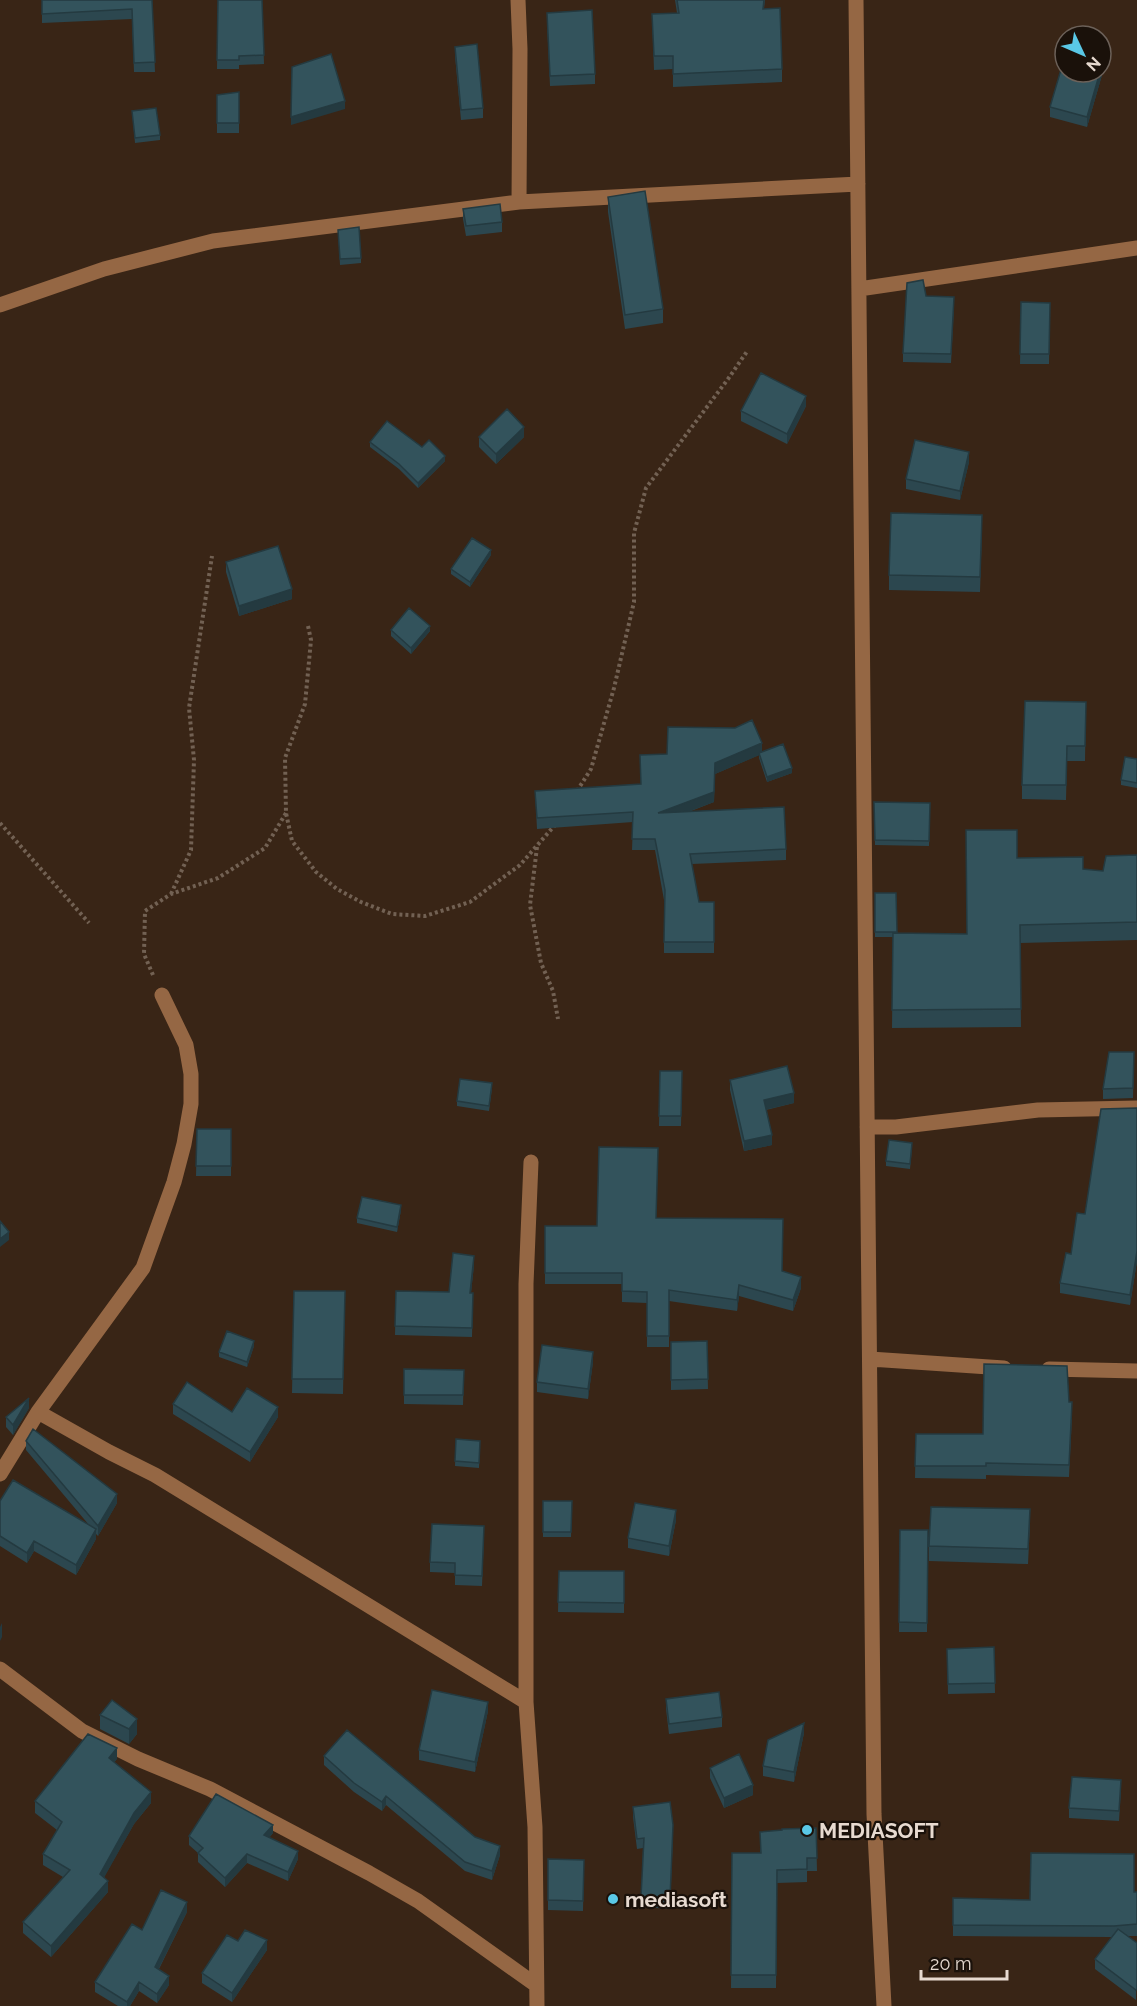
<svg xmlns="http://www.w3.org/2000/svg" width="1137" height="2006" font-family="Raleway,sans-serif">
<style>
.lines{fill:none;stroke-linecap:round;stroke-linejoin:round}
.path{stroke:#726153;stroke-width:4;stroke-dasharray:3 3;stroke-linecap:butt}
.minor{stroke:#956744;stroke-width:15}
.wall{fill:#2c474f}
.shaded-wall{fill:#243a40}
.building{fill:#33535c;stroke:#243a40;stroke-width:1.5}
.poi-dot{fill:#5ac8e6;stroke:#1a110a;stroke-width:2}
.labels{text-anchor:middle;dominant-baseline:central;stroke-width:4.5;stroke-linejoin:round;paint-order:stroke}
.poi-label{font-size:21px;font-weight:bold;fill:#e7dad0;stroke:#1a110a;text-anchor:start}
</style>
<rect width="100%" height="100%" fill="#392516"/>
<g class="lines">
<path class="path" d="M308 626 311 640 305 704 285 758 286 813 292 841 316 872 337 889 361 902 392 914 425 916 470 902 520 865 555 825
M577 791 591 769 614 688 634 602V533L646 488 728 379 748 350
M0 823 89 923
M537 847 530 905 541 963 553 991 558 1019
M171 894 191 850 194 760 189 708 212 556
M153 975 144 954 145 911 171 894 218 878 265 848 286 813"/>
<path class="minor" d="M856 0 874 1814 884 2006
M519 202 858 184
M859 289 1137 248
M0 305 104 269 213 241 519 202 520 49 518 0
M867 1127H896L1038 1110 1137 1108
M531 1162 526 1284V1702L535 1827 537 2006
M870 1359 1004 1368
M1049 1369 1137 1371
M38 1412 109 1452 155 1475 526 1702
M0 1474 38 1412 143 1268 174 1182 184 1144 191 1104V1074L186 1045 162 995
M0 1669 82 1731 138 1759 210 1789 369 1873 418 1901 536 1985"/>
</g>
<path class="wall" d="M42 0H152L155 72H134L132 19 42 23Z
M218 0H262L264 64 239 65V69H217Z
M675 0H765L764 9 782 69V82L673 87V69L654 70 652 14 677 13Z
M547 22 595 74V84L550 86Z
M455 47 483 108V118L461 120 455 56Z
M1102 75 1087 127 1050 117V107Z
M239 92V133H217V95Z
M132 111 160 135V140L135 143Z
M608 197 663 309V323L625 329 608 212Z
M463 209 502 222V232L466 236 463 219Z
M338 230 361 258V263L340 265Z
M926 296 954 306 951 363 903 362V353Z
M1021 302 1050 303 1049 364H1020Z
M806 406 787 444 741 421V411Z
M479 437H524L496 464 479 447Z
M370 442 422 447 445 461 418 488 399 469 370 447Z
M969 462 960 500 906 489V479Z
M982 529 980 592 889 590V575Z
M491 555 470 587 451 574V569Z
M226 562 292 599 239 616 226 572Z
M391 630 430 631 411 654 391 636Z
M1086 702 1085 761H1067L1066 800 1022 799V785Z
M762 752 792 773 767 782 759 758V755L715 774 714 802 691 811 786 849V860L692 864 699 902H714V953H664V900L655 850H632L633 822 537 829 535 791 641 784Z
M1137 759V788L1121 785V780Z
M874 802 930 803 929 846 875 845Z
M1137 855V940L1020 943 1021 1027 892 1028 893 937H875V893H896L897 933 967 934 1017 858 1083 869 1103 871Z
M1134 1052 1133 1098 1103 1099V1089Z
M660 1071H682L681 1126H659Z
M730 1080 794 1103 766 1110 772 1145 744 1151 730 1090Z
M492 1088 489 1111 457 1106V1101Z
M1137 1108V1261L1130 1305 1060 1293V1283L1085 1214Z
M197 1129H231V1176H196Z
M912 1148 910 1169 886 1166V1161Z
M401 1210 397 1232 357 1223V1218Z
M656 1218 782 1271 801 1288 793 1311 739 1296 737 1311 669 1301V1347H647V1303L622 1302V1284H545V1226H597Z
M474 1265 471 1293H473L472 1337 395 1335 396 1291 449 1292Z
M294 1291H345L343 1394 292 1393Z
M707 1341 708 1389 671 1390V1342Z
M254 1346 247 1367 219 1357V1352Z
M593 1362 588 1399 537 1392V1382Z
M404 1369 464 1370 463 1405 404 1404Z
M1069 1402 1072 1415 1069 1477 986 1475V1479L915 1478 916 1434H983Z
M173 1404 232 1412 278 1417 250 1462 173 1414Z
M29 1408 13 1435 6 1427V1417Z
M456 1439 480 1441 479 1468 455 1466Z
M26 1441 117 1503 98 1536 96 1534V1539L76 1575 34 1551 27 1563 0 1546V1501L89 1525 26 1450Z
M543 1501H572L571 1537H543Z
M676 1520 669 1556 628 1548V1538Z
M1030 1524 1028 1564 929 1561V1546Z
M900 1530H928L927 1632H899Z
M484 1536 482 1586 455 1585V1573L430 1572V1562Z
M559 1571H624V1613L558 1612Z
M994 1647 995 1693 948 1694 947 1649Z
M666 1699 722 1717V1727L669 1734 666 1709Z
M112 1700 137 1734 129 1744 100 1729V1715Z
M488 1711 475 1772 419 1760V1750Z
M804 1733 794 1782 763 1776V1766Z
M324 1756 475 1837 500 1855 492 1880 465 1871 386 1805 382 1811 354 1792 324 1765Z
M117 1759 114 1762 151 1803 134 1824 104 1877 108 1892 51 1957 23 1933V1922L63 1877 43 1865V1854L57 1830 35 1813V1801Z
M710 1768 753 1795 724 1808 710 1778Z
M1121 1789 1119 1821 1069 1818V1808Z
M633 1807 673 1835 670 1909 641 1907 643 1848 637 1849 633 1817Z
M816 1828 817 1871H807V1882L777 1883 776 1988H731L732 1853H760V1832Z
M273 1833 269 1838 298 1859 288 1881 247 1863 225 1887 198 1862V1853L189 1845V1836Z
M548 1859 584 1860 583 1911 548 1910Z
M1134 1892H1137V1936H1128L1137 1943 1136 2000 1095 1969V1959L1112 1937 953 1936V1898L1030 1900Z
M187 1912 159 1969 169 1985 157 2003 139 1991 130 2006H118L95 1992V1982L142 1930Z
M238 1941 267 1950 232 2002 202 1983V1973Z"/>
<path class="shaded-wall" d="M1102 65V75L1087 127V117L1100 72H1101Z
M345 101V109L291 125V117Z
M806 396V406L787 444V434Z
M524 427V437L496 464V454Z
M969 452V462L960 500V491Z
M445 456V461L418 488V483Z
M491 550V555L470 587V582Z
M292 589V599L239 616V606Z
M430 626V631L411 654V648Z
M762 743V754L715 774 714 802 658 823V813L715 763Z
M792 768V773L767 782V777Z
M794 1093V1103L764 1110V1100Z
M772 1135V1145L744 1151V1141Z
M401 1205V1210L397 1232V1227Z
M9 1232V1240L0 1247V1239Z
M1137 1251V1261L1130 1305V1295Z
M474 1256V1265L470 1302V1293Z
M801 1277V1288L793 1311V1300Z
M739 1285V1296L737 1311V1300Z
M254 1341V1346L247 1367V1362Z
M593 1352V1362L588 1399V1389Z
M29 1398V1408L13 1435V1425Z
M278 1407V1417L250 1462V1452Z
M117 1494V1503L98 1536V1526Z
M676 1510V1520L669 1556V1546Z
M96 1529V1539L76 1575V1565Z
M34 1541V1551L27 1563V1553Z
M2 1623V1637L0 1641V1627Z
M488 1702V1711L475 1772V1762Z
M137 1719V1734L129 1744V1729Z
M804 1723V1733L794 1782V1772Z
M117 1748V1759L109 1769V1758Z
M753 1785V1795L724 1808V1798Z
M151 1792V1803L134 1824 100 1885V1874L134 1813Z
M386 1796V1805L382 1811V1802Z
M273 1825V1833L264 1844V1835Z
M500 1846V1855L492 1880V1871Z
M298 1851V1859L288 1881V1872Z
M247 1854V1863L225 1887V1878Z
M108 1881V1892L51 1957V1946Z
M187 1902V1912L155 1976V1967Z
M267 1940V1950L232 2002V1993Z
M169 1976V1985L157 2003V1994Z
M139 1982V1991L130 2006H127V2002Z"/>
<path class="building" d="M42 0H152L155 62 134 63 132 9 42 14Z
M218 0H262L264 55 239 56V60H217Z
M677 0H764L763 9 780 8 782 69 673 74V56H654L652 14 679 13Z
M592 10 595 74 550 76 547 13Z
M477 44 483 108 461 110 455 47Z
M331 54 345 101 291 117 292 67Z
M1065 56V72H1100L1087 117 1050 107Z
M239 92V123H217V95Z
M156 108 160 135 135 138 132 111Z
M645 191 663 309 625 315 608 197Z
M500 204 502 222 466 226 463 209Z
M359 227 361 258 340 259 338 230Z
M923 280 926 296 954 297 951 354 903 353 907 283Z
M1021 302 1050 303 1049 354H1020Z
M761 373 806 396 787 434 741 411Z
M507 409 524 427 496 454 479 437Z
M387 421 422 447 429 440 445 456 418 483 399 464 370 442Z
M915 440 969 452 960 491 906 479Z
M891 513 982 515 980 577 889 575Z
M472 538 491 550 470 582 451 569Z
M278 546 292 589 239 606 226 562Z
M409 608 430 626 411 648 391 630Z
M1025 701 1086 702 1085 746H1067L1066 785H1022Z
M752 720 762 743 715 763 714 792 658 813 784 807 786 849 690 854 699 902H714V942H664L665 890 655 839H632L633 812 537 818 535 791 641 784 640 755 667 754 668 727 735 728Z
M783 744 792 768 767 777 759 753Z
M1125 757 1137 759V783L1121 780Z
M874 802 930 803 929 841 875 840Z
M966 830H1017V858L1083 857V869L1103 871 1106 856 1137 855V922L1020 925 1021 1009 892 1010 893 933 967 934Z
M875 893H896L897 932H875Z
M1109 1052H1134L1133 1088 1103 1089Z
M787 1066 794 1093 764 1100 772 1135 744 1141 730 1080Z
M660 1071H682L681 1116H659Z
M460 1079 492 1083 489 1106 457 1101Z
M1137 1108V1251L1130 1295 1060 1283 1066 1253 1071 1254 1077 1213 1085 1214 1101 1109Z
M197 1129H231V1166H196Z
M889 1140 912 1143 910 1164 886 1161Z
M599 1147 658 1148 656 1218 783 1219 782 1271 801 1277 793 1300 739 1285 737 1300 669 1290V1336H647V1292L622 1291V1273H545V1226H597Z
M362 1197 401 1205 397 1227 357 1218Z
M0 1221 9 1232 0 1239Z
M453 1253 474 1256 470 1293H473L472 1328 395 1326 396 1291 449 1292Z
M294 1291H345L343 1379H292Z
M227 1331 254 1341 247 1362 219 1352Z
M707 1341 708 1379 671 1380V1342Z
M542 1345 593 1352 588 1389 537 1382Z
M984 1364 1067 1366 1069 1402H1072L1069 1465 986 1463V1466H915L916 1434H983Z
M404 1369 464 1370 463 1395H404Z
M187 1382 232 1412 247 1388 278 1407 250 1452 173 1404Z
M29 1398 13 1425 6 1417Z
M33 1429 117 1494 98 1526 26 1441Z
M456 1439 480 1441 479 1463 455 1461Z
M13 1480 96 1529 76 1565 34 1541 27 1553 0 1536V1501Z
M543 1501H572L571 1532H543Z
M635 1503 676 1510 669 1546 628 1538Z
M931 1507 1030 1509 1028 1549 929 1546Z
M432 1524 484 1526 482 1576 455 1575V1563L430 1562Z
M900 1530H928L927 1623 899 1622Z
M559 1571H624V1603L558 1602Z
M994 1647 995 1683 948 1684 947 1649Z
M432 1690 488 1702 475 1762 419 1750Z
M719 1692 722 1717 669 1724 666 1699Z
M112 1700 137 1719 129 1729 100 1715Z
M804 1723 794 1772 763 1766 768 1740Z
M347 1730 475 1837 500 1846 492 1871 465 1862 386 1796 382 1802 354 1783 324 1756Z
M88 1734 117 1748 109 1758 151 1792 134 1813 100 1874 108 1881 51 1946 23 1922 70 1870 43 1854 62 1822 35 1801Z
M739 1754 753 1785 724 1798 710 1768Z
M1072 1777 1121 1780 1119 1811 1069 1808Z
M216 1794 273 1825 264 1835 298 1851 288 1872 247 1854 225 1878 198 1853 203 1848 189 1836Z
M670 1802 673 1825 670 1899 641 1897 644 1838 637 1839 633 1807Z
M816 1828 817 1858H807V1869L777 1870 776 1975H731L732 1853H761L760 1832 782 1830V1829Z
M1031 1853 1134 1854V1892H1137V1924L1114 1926 953 1925V1898L1030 1900Z
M548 1859 584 1860 583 1901 548 1900Z
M161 1890 187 1902 155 1967 169 1976 157 1994 139 1982 127 2002 95 1982 132 1924 142 1930Z
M1118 1929 1137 1943V1989L1136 1990 1095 1959Z
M245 1930 267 1940 232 1993 202 1973 227 1935 238 1941Z"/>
<g class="poi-dot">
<circle cx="807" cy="1830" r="6"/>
<circle cx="613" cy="1899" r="6"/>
</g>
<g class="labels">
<g class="poi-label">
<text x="819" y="1830">MEDIASOFT</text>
<text x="625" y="1899">mediasoft</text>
</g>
</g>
<g transform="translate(1083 54) rotate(134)"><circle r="28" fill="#1a110a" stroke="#6c6159" stroke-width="1.5"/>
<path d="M0-4.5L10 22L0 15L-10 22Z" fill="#5ac8e6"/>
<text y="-9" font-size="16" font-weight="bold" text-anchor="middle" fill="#e7dad0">N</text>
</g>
<path d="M921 1970v9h86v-9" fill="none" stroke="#e7dad0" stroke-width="3"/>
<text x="930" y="1970" font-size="18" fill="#e7dad0" stroke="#1a110a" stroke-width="4.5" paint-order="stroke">20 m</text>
</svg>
